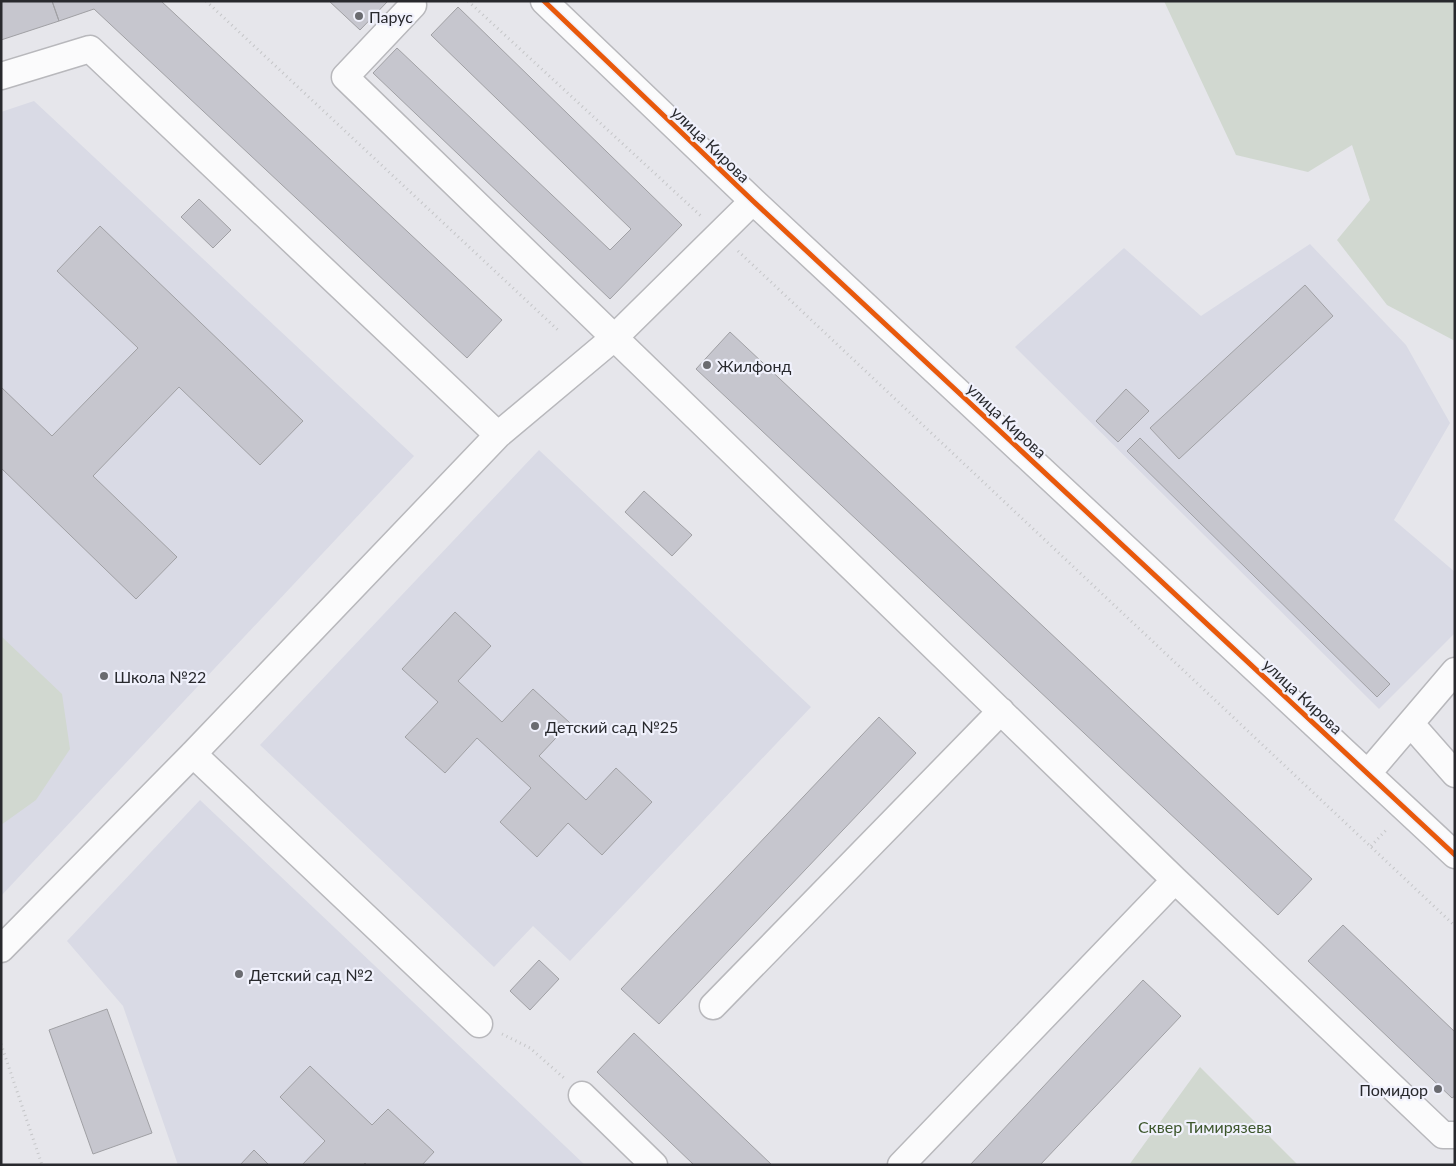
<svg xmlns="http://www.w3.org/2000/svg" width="1456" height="1166" font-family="Lato,sans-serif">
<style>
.built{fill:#d9dae5}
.green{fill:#d1d8d0}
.building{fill:#c6c6ce;stroke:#a0a0a4}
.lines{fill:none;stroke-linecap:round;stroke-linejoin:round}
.minor-casing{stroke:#b8b8bc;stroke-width:29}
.path{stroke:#c5c6c8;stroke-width:3;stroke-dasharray:1 4;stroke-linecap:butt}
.minor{stroke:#fbfbfc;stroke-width:26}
.cycleway-casing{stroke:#f0f1fc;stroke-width:8}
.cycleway{stroke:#e8590c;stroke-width:5}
.poi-dot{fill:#6a6b70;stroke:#f0f1fc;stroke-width:2}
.labels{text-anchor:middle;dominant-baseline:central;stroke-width:4.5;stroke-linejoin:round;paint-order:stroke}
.poi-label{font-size:16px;fill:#28292d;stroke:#f0f1fc;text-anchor:start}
.street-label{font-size:16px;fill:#28292d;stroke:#f0f1fc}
.park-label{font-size:16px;fill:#3c562b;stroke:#f0f1fc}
</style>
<rect width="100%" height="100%" fill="#e6e6eb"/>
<path class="built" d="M34 101 414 456 1 896V112Z
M1310 244 1406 345 1450 423 1394 520 1455 572V633L1379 709 1015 347 1124 248 1201 316Z
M539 450 811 707 570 961 533 926 494 967 260 745Z
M200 800 585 1165H178L123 1006 67 941Z"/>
<path class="green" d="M1164 1H1455V341L1387 305 1337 240 1370 200 1352 145 1308 172 1236 155Z
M1 636 62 694 70 749 36 800 1 825Z
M1200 1067 1298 1165H1129Z"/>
<path class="building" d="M1 1H52L59 21 1 40Z
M52 1H161L502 320 467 358 94 9 59 21Z
M329 1H388L360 30Z
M458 7 682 225 610 299 373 73 397 48 610 250 631 229 431 35Z
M199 199 231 230 213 248 181 217Z
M100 226 303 421 260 465 179 387 93 476 177 557 136 599 1 468V387L52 436 138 348 57 271Z
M1305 285 1333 316 1179 459 1150 428Z
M730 332 1312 879 1278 915 696 369Z
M1126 389 1149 411 1118 442 1096 421Z
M1140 438 1390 684 1377 697 1127 451Z
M644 491 692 535 672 556 625 512Z
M455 612 491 646 458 681 502 722 533 689 570 723 539 756 586 800 616 768 652 802 602 855 568 823 537 857 500 822 531 788 477 738 445 773 405 737 438 702 402 669Z
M879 717 916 753 659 1024 621 989Z
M1343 925 1455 1032V1096L1452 1098 1308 961Z
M539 960 559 979 530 1010 510 991Z
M1143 980 1181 1016 1040 1165H970Z
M107 1009 152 1133 93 1154 49 1030Z
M634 1033 772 1165H694L597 1072Z
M310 1066 372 1125 388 1109 434 1152 422 1165H367L365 1163 363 1165H302L325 1141 280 1097Z
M254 1150 269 1165H240Z"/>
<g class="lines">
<defs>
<path id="minor" d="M544 1 753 201 1455 855
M413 5 345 77 1175 880 1443 1135H1455
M1 76 90 49 498 435
M1411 724 1455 774
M193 754 479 1024
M1368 773 1455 671
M1 949 193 754 498 435 615 337 753 201
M713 1006 1001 711
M582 1095 654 1165
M901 1165 1175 880"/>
</defs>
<use href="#minor" class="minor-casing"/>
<path class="path" d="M206 1 559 331
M468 1 701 216
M738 251 1455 926
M1371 846 1388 828
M502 1034 530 1048 564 1078
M1 1044 42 1165"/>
<use href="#minor" class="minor"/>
<defs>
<path id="cycleway" d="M544 1 753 201 1455 855"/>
</defs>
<use href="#cycleway" class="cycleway-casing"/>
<use href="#cycleway" class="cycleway"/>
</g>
<g class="poi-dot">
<circle cx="359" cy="16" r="5"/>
<circle cx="707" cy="365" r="5"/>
<circle cx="104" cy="676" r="5"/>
<circle cx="535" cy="726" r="5"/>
<circle cx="239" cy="974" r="5"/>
<circle cx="1438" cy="1089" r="5"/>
</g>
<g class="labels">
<g class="poi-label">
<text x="369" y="16">Парус</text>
<text x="717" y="365">Жилфонд</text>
<text x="114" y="676">Школа №22</text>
<text x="545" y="726">Детский сад №25</text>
<text x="249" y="974">Детский сад №2</text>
<text x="1428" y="1089" text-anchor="end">Помидор</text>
</g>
<g class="street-label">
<text transform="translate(711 144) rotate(44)">улица Кирова</text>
<text transform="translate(1007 420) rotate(43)">улица Кирова</text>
<text transform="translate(1303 696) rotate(43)">улица Кирова</text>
</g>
<g class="park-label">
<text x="1205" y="1126">Сквер Тимирязева</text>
</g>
</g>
<rect width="1456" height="1166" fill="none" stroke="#28292d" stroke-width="5"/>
</svg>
